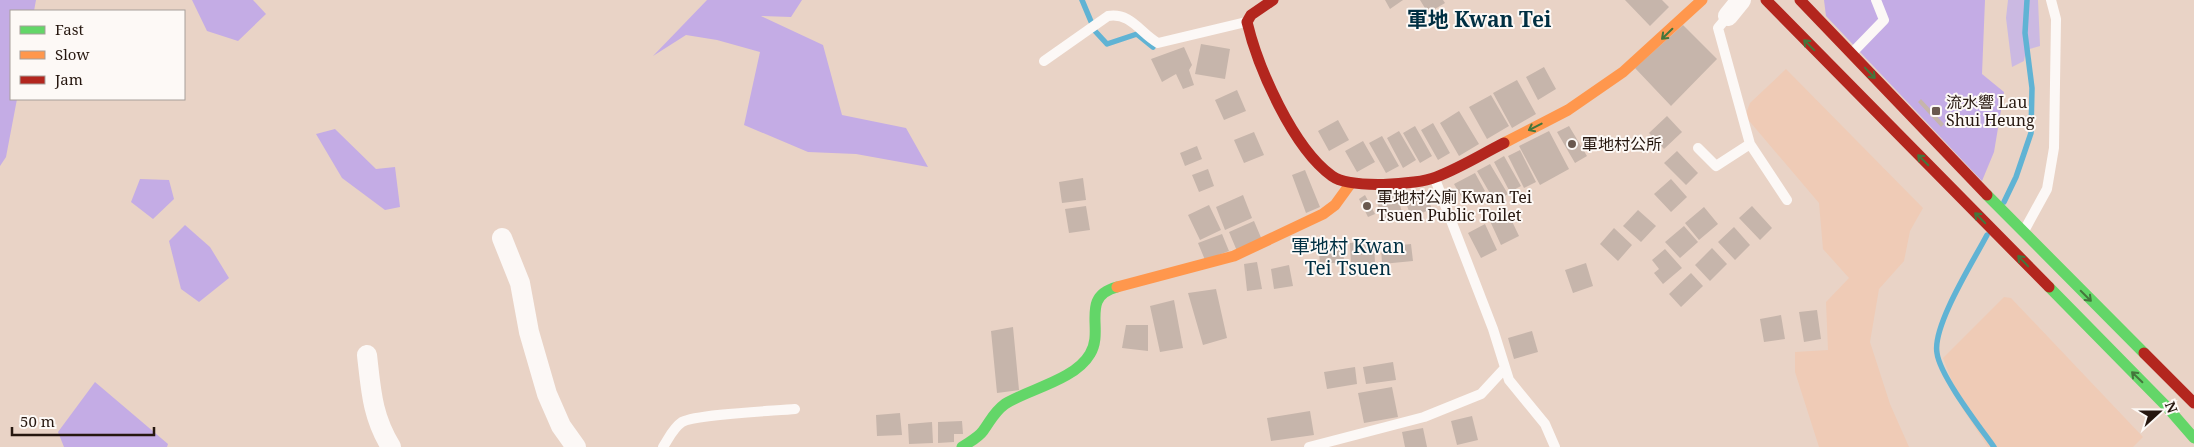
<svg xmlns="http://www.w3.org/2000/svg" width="2194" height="447" font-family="'Noto Serif','Noto Sans SC',serif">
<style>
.built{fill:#efcbb6}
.green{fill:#cbb9e2}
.forest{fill:#c4ace5}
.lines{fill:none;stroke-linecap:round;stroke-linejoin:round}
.stream{stroke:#60b3d4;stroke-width:5.5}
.building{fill:#c6b5ab}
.lane{stroke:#fcf8f6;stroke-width:10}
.street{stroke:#fcf8f6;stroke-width:20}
.fast{stroke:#63d668;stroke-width:11}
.slow{stroke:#ff974d;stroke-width:11}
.jam{stroke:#b3261e;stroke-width:11}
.oneway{stroke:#44763c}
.poi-dot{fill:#6a594f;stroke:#fdf9f6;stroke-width:2}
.labels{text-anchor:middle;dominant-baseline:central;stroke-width:4;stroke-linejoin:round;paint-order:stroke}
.poi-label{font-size:16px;fill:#26170f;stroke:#fdf9f6;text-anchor:start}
.quarter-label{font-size:19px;fill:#002f42;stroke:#fdf9f6}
.district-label{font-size:21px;font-weight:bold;fill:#002f42;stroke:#fdf9f6}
</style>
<rect width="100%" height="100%" fill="#e9d3c6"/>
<path class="built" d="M1786 69 1923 208 1910 231 1904 261 1879 289 1870 342 1890 404 1909 447H1819L1795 372V352L1828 350 1826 302 1849 278 1823 249 1819 203 1745 116 1750 103Z
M2004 297 2011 298 2143 437 2133 447H1988L1962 408 1943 358Z"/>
<path class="green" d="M2008 0H2038L2040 46 2026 50 2024 61 2012 67 2006 18Z"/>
<path class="forest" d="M0 0H36L34 11H11V99H17L6 157 0 166Z
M192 0H253L266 14 238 41 207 31Z
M707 0H802L791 17 761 16 823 45 842 115 906 128 928 167 856 154 808 152 744 125 760 52 717 40 686 35 653 56Z
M1824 0H1985L1982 74 2004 92 1994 152 1982 181 1826 16Z
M335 129 376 169 395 167 400 207 385 210 342 178 316 134Z
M140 179 169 180 174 199 153 219 131 202Z
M185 225 210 247 229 278 199 302 181 289 169 241Z
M95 382 168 444 167 447H64L58 432Z"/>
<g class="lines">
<path class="stream" d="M1082 0 1095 31 1107 44 1137 34 1153 47
M2004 202 2016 177 2031 133 2032 88 2025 33 2027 0
M1987 235C1974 260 1932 326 1937 353 1940 376 1979 426 1994 447"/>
</g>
<path class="building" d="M1385 0H1403L1390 9Z
M1420 0H1443L1445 3 1428 13Z
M1625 0H1662L1669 7 1650 26Z
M1683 25 1717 59 1671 106 1635 68Z
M1201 44 1230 49 1225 79 1195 74Z
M1184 47 1192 65 1189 70 1194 85 1183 89 1176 74 1162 82 1151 59Z
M1544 67 1556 89 1538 100 1526 77Z
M1517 80 1536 114 1512 128 1493 93Z
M1237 90 1246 111 1224 120 1215 100Z
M1491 95 1509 126 1487 139 1469 107Z
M1921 99 1944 124 1941 127 1918 102Z
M1459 111 1479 144 1459 156 1440 123Z
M1667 116 1682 132 1664 149 1649 133Z
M1338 120 1349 140 1329 151 1318 131Z
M1433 123 1450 153 1438 160 1421 130Z
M1415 126 1432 156 1420 163 1403 133Z
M1569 126 1587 156 1575 163 1557 132Z
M1399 131 1416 160 1403 168 1387 138Z
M1549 131 1569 169 1540 185 1519 146Z
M1254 132 1264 155 1244 163 1234 140Z
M1382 136 1399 166 1386 173 1369 143Z
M1363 141 1375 162 1357 172 1345 151Z
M1197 146 1202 159 1185 166 1180 153Z
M1520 150 1536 182 1524 188 1508 156Z
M1677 151 1698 173 1686 185 1664 163Z
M1504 156 1521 186 1510 192 1494 162Z
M1490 164 1508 194 1495 202 1477 171Z
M1208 169 1214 186 1199 192 1192 175Z
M1305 170 1320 207 1306 213 1292 175Z
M1475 173 1485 191 1465 203 1454 184Z
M1083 178 1086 200 1062 203 1059 182Z
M1671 179 1687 197 1671 212 1654 194Z
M1425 190 1432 209 1411 217 1404 197Z
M1396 193 1403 215 1384 222 1376 200Z
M1243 195 1252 218 1225 230 1216 207Z
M1365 195 1375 214 1368 217 1359 199Z
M1209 205 1221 230 1200 240 1188 215Z
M1086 206 1090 230 1069 233 1065 209Z
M1752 206 1772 228 1760 240 1739 218Z
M1704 207 1718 224 1699 240 1685 223Z
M1638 210 1656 226 1641 242 1623 226Z
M1508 213 1519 236 1501 245 1490 221Z
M1254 221 1262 240 1237 251 1229 232Z
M1485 224 1497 250 1481 258 1468 233Z
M1684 226 1698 242 1680 258 1665 242Z
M1734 227 1750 245 1735 260 1718 242Z
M1614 228 1632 245 1618 261 1600 244Z
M1222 234 1229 251 1205 260 1198 243Z
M1343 241 1344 262 1320 264 1318 243Z
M1374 241 1375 263 1351 265 1350 243Z
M1411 244 1413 261 1382 264 1381 247Z
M1712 248 1727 264 1710 281 1695 265Z
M1665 249 1682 268 1663 284 1654 273 1659 269 1652 260Z
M1257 262 1262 289 1247 291 1244 264Z
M1586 263 1593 286 1573 293 1565 270Z
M1289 265 1293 286 1274 289 1271 269Z
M1691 273 1703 286 1681 307 1669 294Z
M1216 289 1227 338 1203 345 1188 293Z
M1174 300 1183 348 1160 352 1150 306Z
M1817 310 1821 339 1804 342 1799 312Z
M1781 315 1785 339 1764 342 1760 319Z
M1126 325H1148V351L1122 348Z
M1013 327 1019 390 997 393 991 331Z
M1532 331 1538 352 1514 359 1508 338Z
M1393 362 1396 380 1366 384 1363 367Z
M1355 367 1357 384 1327 389 1324 372Z
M1392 387 1398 417 1364 423 1358 393Z
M1310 411 1314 435 1271 441 1267 418Z
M900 413 902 435 877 436 876 415Z
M1472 416 1478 440 1457 445 1451 421Z
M962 421 963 434H954V442L938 443V422Z
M932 422 933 443 909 444 908 424Z
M1423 428 1427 447H1405L1402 432Z"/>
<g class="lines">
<path class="lane" d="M1728 16 1718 28 1750 144 1787 200
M1852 53 1884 20 1876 0
M1044 61 1108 16C1131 12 1141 34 1158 43L1246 22
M1698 148 1716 166 1750 144
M1435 179 1493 329 1509 380 1545 424 1555 447
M2024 231 2047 189 2054 148 2056 19 2051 0
M663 447C669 438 673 428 682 422 697 414 774 411 795 409
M1309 447 1424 417 1481 394 1505 368"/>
<path class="street" d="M1728 16 1741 0
M502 238 520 283 529 332 547 394 561 426 576 447
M367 355C371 390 372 416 391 447"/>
<path class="fast" d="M1987 195 2144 353
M2049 287 2167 407 2194 438
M962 447C969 442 978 438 983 431 991 420 994 412 1005 404 1029 389 1075 380 1090 354 1105 330 1079 297 1117 287"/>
<path class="slow" d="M1504 143 1568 110 1623 72 1702 0
M1117 287 1234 256 1323 214 1335 205 1351 183"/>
<path class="jam" d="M1273 0 1251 15 1247 22C1258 68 1293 148 1332 176 1350 189 1416 185 1436 177 1460 168 1482 154 1504 143
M1766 0 2049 287
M1800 0 1987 195
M2144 353 2194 403"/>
</g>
<defs><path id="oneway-shaft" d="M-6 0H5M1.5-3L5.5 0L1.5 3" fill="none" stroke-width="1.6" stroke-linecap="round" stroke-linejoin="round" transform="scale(1.25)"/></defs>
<g class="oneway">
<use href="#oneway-shaft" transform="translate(1667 34) rotate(136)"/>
<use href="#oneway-shaft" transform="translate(1809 45) rotate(-135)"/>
<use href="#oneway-shaft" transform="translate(1870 73) rotate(46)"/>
<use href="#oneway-shaft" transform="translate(1535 127) rotate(153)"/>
<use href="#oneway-shaft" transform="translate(1923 160) rotate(-135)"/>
<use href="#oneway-shaft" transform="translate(1980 218) rotate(-135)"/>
<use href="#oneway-shaft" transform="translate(2023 261) rotate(-134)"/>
<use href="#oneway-shaft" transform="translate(2086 296) rotate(45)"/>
<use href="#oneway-shaft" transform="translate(2137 377) rotate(-136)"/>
</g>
<g class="poi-dot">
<rect x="1931" y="106" width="10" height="10" rx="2.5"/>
<circle cx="1572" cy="144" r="5"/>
<circle cx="1367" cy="206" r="5"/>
</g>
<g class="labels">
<g class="poi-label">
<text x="1946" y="102">流水響 Lau<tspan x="1946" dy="18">Shui Heung</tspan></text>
<text x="1582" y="144">軍地村公所</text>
<text x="1377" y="197">軍地村公廁 Kwan Tei<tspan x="1377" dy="18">Tsuen Public Toilet</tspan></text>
</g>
<g class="quarter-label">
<text x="1348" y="246">軍地村 Kwan<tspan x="1348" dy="22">Tei Tsuen</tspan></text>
</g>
<g class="district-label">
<text x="1479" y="19">軍地 Kwan Tei</text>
</g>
</g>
<rect x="10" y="10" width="175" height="90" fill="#fdf9f6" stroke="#a79f9a"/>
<rect x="20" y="26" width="25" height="8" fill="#63d668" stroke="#a79f9a"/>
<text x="55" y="35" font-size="15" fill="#26170f">Fast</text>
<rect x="20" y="51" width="25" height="8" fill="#ff974d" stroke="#a79f9a"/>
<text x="55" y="60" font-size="15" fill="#26170f">Slow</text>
<rect x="20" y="76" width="25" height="8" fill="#b3261e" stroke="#a79f9a"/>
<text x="55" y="85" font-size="15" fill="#26170f">Jam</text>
<g transform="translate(2159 412) rotate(69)" stroke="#fdf9f6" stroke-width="4" paint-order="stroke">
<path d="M0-4L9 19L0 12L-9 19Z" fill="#26170f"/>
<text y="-8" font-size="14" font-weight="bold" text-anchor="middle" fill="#26170f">N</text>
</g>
<path d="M12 427v8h142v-8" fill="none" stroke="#26170f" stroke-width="2.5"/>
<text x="20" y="427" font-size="15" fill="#26170f" stroke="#fdf9f6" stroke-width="4" paint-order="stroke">50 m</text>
</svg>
